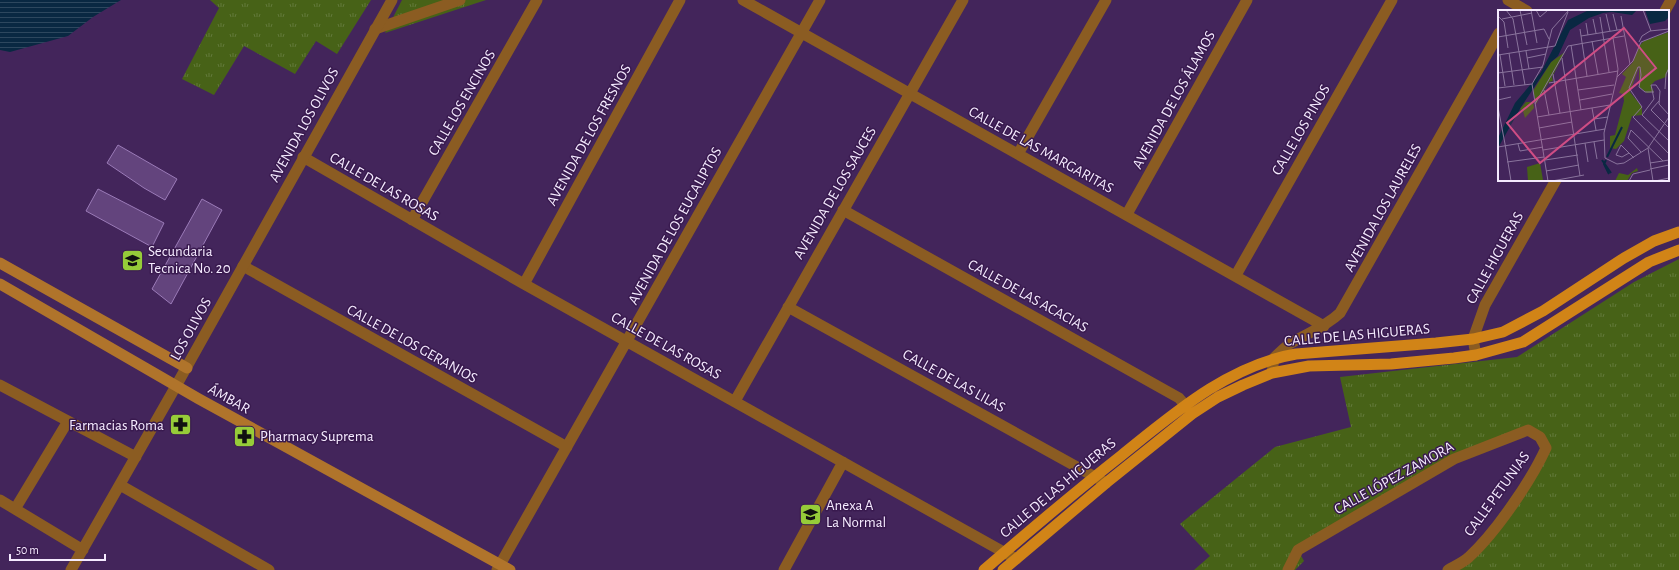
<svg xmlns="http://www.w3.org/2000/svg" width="1679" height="570" font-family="'Alegreya Sans',sans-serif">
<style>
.grass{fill:url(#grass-tufts)}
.water{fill:url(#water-rules)}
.building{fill:#63447d;stroke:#9b7bb8}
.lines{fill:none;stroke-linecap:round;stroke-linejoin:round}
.minor{stroke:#8b5c22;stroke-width:11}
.tertiary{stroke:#8b5c22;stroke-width:11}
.secondary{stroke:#b0742b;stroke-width:11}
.primary{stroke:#d18417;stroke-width:11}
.labels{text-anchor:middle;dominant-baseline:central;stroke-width:3;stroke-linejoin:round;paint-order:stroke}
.street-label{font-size:15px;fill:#f5ebff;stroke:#391a4f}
.poi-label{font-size:15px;fill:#f5ebff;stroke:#391a4f;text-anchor:start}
.inset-river{fill:none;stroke:#092842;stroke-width:2}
.inset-road{fill:none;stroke:#8a749d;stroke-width:1}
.view{fill:#cf4d84;fill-opacity:0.15;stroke:#cf4d84;stroke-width:2}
.inset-edge{fill:none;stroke:#f5ebff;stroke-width:2}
</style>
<defs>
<pattern id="grass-tufts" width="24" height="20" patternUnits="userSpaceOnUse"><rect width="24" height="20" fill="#476217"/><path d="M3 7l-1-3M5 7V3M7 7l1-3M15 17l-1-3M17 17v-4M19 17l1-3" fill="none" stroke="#62793a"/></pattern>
<pattern id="water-rules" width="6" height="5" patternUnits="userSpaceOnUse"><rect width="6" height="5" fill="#092842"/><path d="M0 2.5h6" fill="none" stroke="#2d475e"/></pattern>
</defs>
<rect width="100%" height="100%" fill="#43255b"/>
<path class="grass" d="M210 0H371L337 54 316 41 295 74 244 46 214 95 182 79 219 8Z
M402 0H486L385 33Z
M1679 259V570H1443L1469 557 1546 448 1528 430 1454 459 1298 550 1304 561 1295 570H1194L1210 556 1180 524 1275 447 1351 427 1340 377 1517 357 1634 282Z"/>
<path class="water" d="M0 0H121L93 17 68 36 10 52 0 50Z"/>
<path class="building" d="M118 145 177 179 165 200 144 188 107 163Z
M98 189 164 223 152 247 86 211Z
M202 199 222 210 171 304 152 289Z"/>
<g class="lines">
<path class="minor" d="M743 0 1324 326
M1508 0 1527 11
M1665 11 1671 0
M375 29 460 0
M1018 154 1106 0
M303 157 524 284 1016 559
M843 210 1179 398 1191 412
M1127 214 1247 0
M412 220 537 0
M243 266 567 447
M1236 275 1392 0
M524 284 680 0
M788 307 1106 483
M1476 355 1473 339 1485 305 1556 180
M1272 373 1274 358C1279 353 1285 347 1291 343 1308 333 1325 327 1340 313L1499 33
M0 385 136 457
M735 401 963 0
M120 485 269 570
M0 500 83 550
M15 509 68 421
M71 570 176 386
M497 570 820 0
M784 570 843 462
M1288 570 1298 550 1454 459 1528 430 1540 437 1546 448C1531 481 1496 532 1469 557 1464 562 1455 566 1448 570"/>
<path class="tertiary" d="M176 386 392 0"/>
<path class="secondary" d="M0 263 187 368
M0 284 199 399 510 570"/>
<path class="primary" d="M984 570C1029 531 1075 492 1122 455 1173 414 1229 365 1296 354L1436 343 1473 339 1503 332 1543 311 1624 258 1654 241 1679 232
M1003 570 1106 483 1192 414 1218 397 1243 385 1272 373 1309 366 1391 364 1454 358 1476 355 1523 342 1649 262 1679 250"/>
</g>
<defs>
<symbol id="school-square" viewBox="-11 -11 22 22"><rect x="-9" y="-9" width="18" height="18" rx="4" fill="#96cc39" stroke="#391a4f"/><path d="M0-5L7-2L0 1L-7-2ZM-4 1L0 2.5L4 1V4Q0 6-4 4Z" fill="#111"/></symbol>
<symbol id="pharmacy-square" viewBox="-11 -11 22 22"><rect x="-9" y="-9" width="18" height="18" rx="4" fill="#96cc39" stroke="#391a4f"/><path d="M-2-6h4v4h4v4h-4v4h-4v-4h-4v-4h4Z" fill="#111"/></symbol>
</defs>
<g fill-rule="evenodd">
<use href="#school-square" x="120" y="248" width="25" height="25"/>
<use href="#pharmacy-square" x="168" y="412" width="25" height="25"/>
<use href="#pharmacy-square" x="232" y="424" width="25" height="25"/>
<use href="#school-square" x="798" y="502" width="25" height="25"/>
</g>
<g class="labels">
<g class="street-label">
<text transform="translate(1174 100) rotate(-61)">AVENIDA DE LOS ÁLAMOS</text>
<text transform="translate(462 103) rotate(-60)">CALLE LOS ENCINOS</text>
<text transform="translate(304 125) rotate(-61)">AVENIDA LOS OLIVOS</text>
<text transform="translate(1301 130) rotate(-60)">CALLE LOS PINOS</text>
<text transform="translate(589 135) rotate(-61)">AVENIDA DE LOS FRESNOS</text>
<text transform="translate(1041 150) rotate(29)">CALLE DE LAS MARGARITAS</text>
<text transform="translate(384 187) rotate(30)">CALLE DE LAS ROSAS</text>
<text transform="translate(835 193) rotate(-60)">AVENIDA DE LOS SAUCES</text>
<text transform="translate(1383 208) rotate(-61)">AVENIDA LOS LAURELES</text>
<text transform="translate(675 226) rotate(-61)">AVENIDA DE LOS EUCALIPTOS</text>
<text transform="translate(1495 258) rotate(-61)">CALLE HIGUERAS</text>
<text transform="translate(1028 296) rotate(29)">CALLE DE LAS ACACIAS</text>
<text transform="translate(191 329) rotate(-61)">LOS OLIVOS</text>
<text transform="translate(1357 335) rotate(-5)">CALLE DE LAS HIGUERAS</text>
<text transform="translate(412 344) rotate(29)">CALLE DE LOS GERANIOS</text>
<text transform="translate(666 346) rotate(29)">CALLE DE LAS ROSAS</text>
<text transform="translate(954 381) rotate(29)">CALLE DE LAS LILAS</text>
<text transform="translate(229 399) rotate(29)">ÁMBAR</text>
<text transform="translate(1394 478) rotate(-29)">CALLE LÓPEZ ZAMORA</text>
<text transform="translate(1058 488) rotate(-40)">CALLE DE LAS HIGUERAS</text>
<text transform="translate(1497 494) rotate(-54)">CALLE PETUNIAS</text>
</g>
<g class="poi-label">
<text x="148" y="251">Secundaria<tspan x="148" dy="17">Tecnica No. 20</tspan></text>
<text x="164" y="425" text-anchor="end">Farmacias Roma</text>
<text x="260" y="436">Pharmacy Suprema</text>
<text x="826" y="505">Anexa A<tspan x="826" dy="17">La Normal</tspan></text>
</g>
</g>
<g transform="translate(1498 10)">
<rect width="171" height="171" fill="#43255b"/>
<path d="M171 22V58L168 67 157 71 153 75 156 82 149 83 141 77V57L132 82 144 97V105L134 106 126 131 118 139 112 138V126L117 125 126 91 125 84 121 83 128 67 124 64 135 52 141 36 146 31ZM67 42 54 67 55 71 51 72 38 94 35 81 53 52ZM28 92H35L36 98 27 108 25 101 22 99ZM139 158 140 161 134 163 129 171H117L121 163 130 165Z" fill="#476217"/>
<path d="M42 153 45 170 30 171 29 157Z" fill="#476217"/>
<path d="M91 0H139L134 5 114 2 105 3 91 8 72 20 60 46 53 52 23 97 0 138V128L17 93 43 62 70 10ZM147 0H171V7L167 11 152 14Z" fill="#092842"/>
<path class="inset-river" d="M109 147 124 117M104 150 113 163M108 150 106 154 111 164"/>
<path class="inset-road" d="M8 0 15 9 21 42M22 0 29 35M33 0 39 33M38 0 42 7 50 0M145 0 153 21M108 4 112 21M115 4 119 20M0 6 6 12 10 38M123 6 132 54M102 7 111 62M4 9 34 3M95 9 98 23M88 13 90 25M82 19 89 66M83 26 126 19M0 27 46 19 51 29M115 28 120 59 119 67M94 31 100 64M141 32 144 26 152 21 171 19M73 35 83 100M28 41 31 59M21 42 27 75M11 43 16 75M0 45 57 36 70 2M2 45 7 76M29 48 48 44M64 48 82 166M0 63 45 57M55 64 62 103M51 73 120 61M34 74 50 171M34 74 45 55 54 19 71 0M0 78 34 74M167 79 168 64 171 58M46 80 51 105M80 80 116 75M162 81 161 94 171 105M156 82H147L141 77 143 65 142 57H140L131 78 144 97 135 107 171 144M0 90 13 87M82 90 114 84M161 91 153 100 171 118M37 94 70 36 126 26M0 97 7 134M94 98 98 120M144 105 156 89 153 75H158L162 81M144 105 171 131M39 107 112 95M96 109 110 107M41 118 74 112M96 132 99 149M87 133 90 152M7 134 13 171M20 134 22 141 45 137M0 137 107 119M150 138 171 107M45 140 106 130M143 142 130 128 133 120 165 151M131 143 124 147 118 145 123 135 136 148M47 150 80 145M9 152 46 147M152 153 171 150M152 159 171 155M48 161 81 155M54 171 86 165M131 171 135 164 152 160M155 171 150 138 126 153 119 154 107 148 106 123 119 67 135 51 143 32 171 21M157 171 171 168"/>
<path class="view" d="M126 18 158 58 42 153 9 113Z"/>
<rect width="171" height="171" class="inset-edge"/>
</g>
<path d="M10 554v6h95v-6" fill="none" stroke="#f5ebff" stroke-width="2"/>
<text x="16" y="554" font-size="12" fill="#f5ebff" stroke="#391a4f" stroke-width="3" paint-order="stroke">50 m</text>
</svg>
